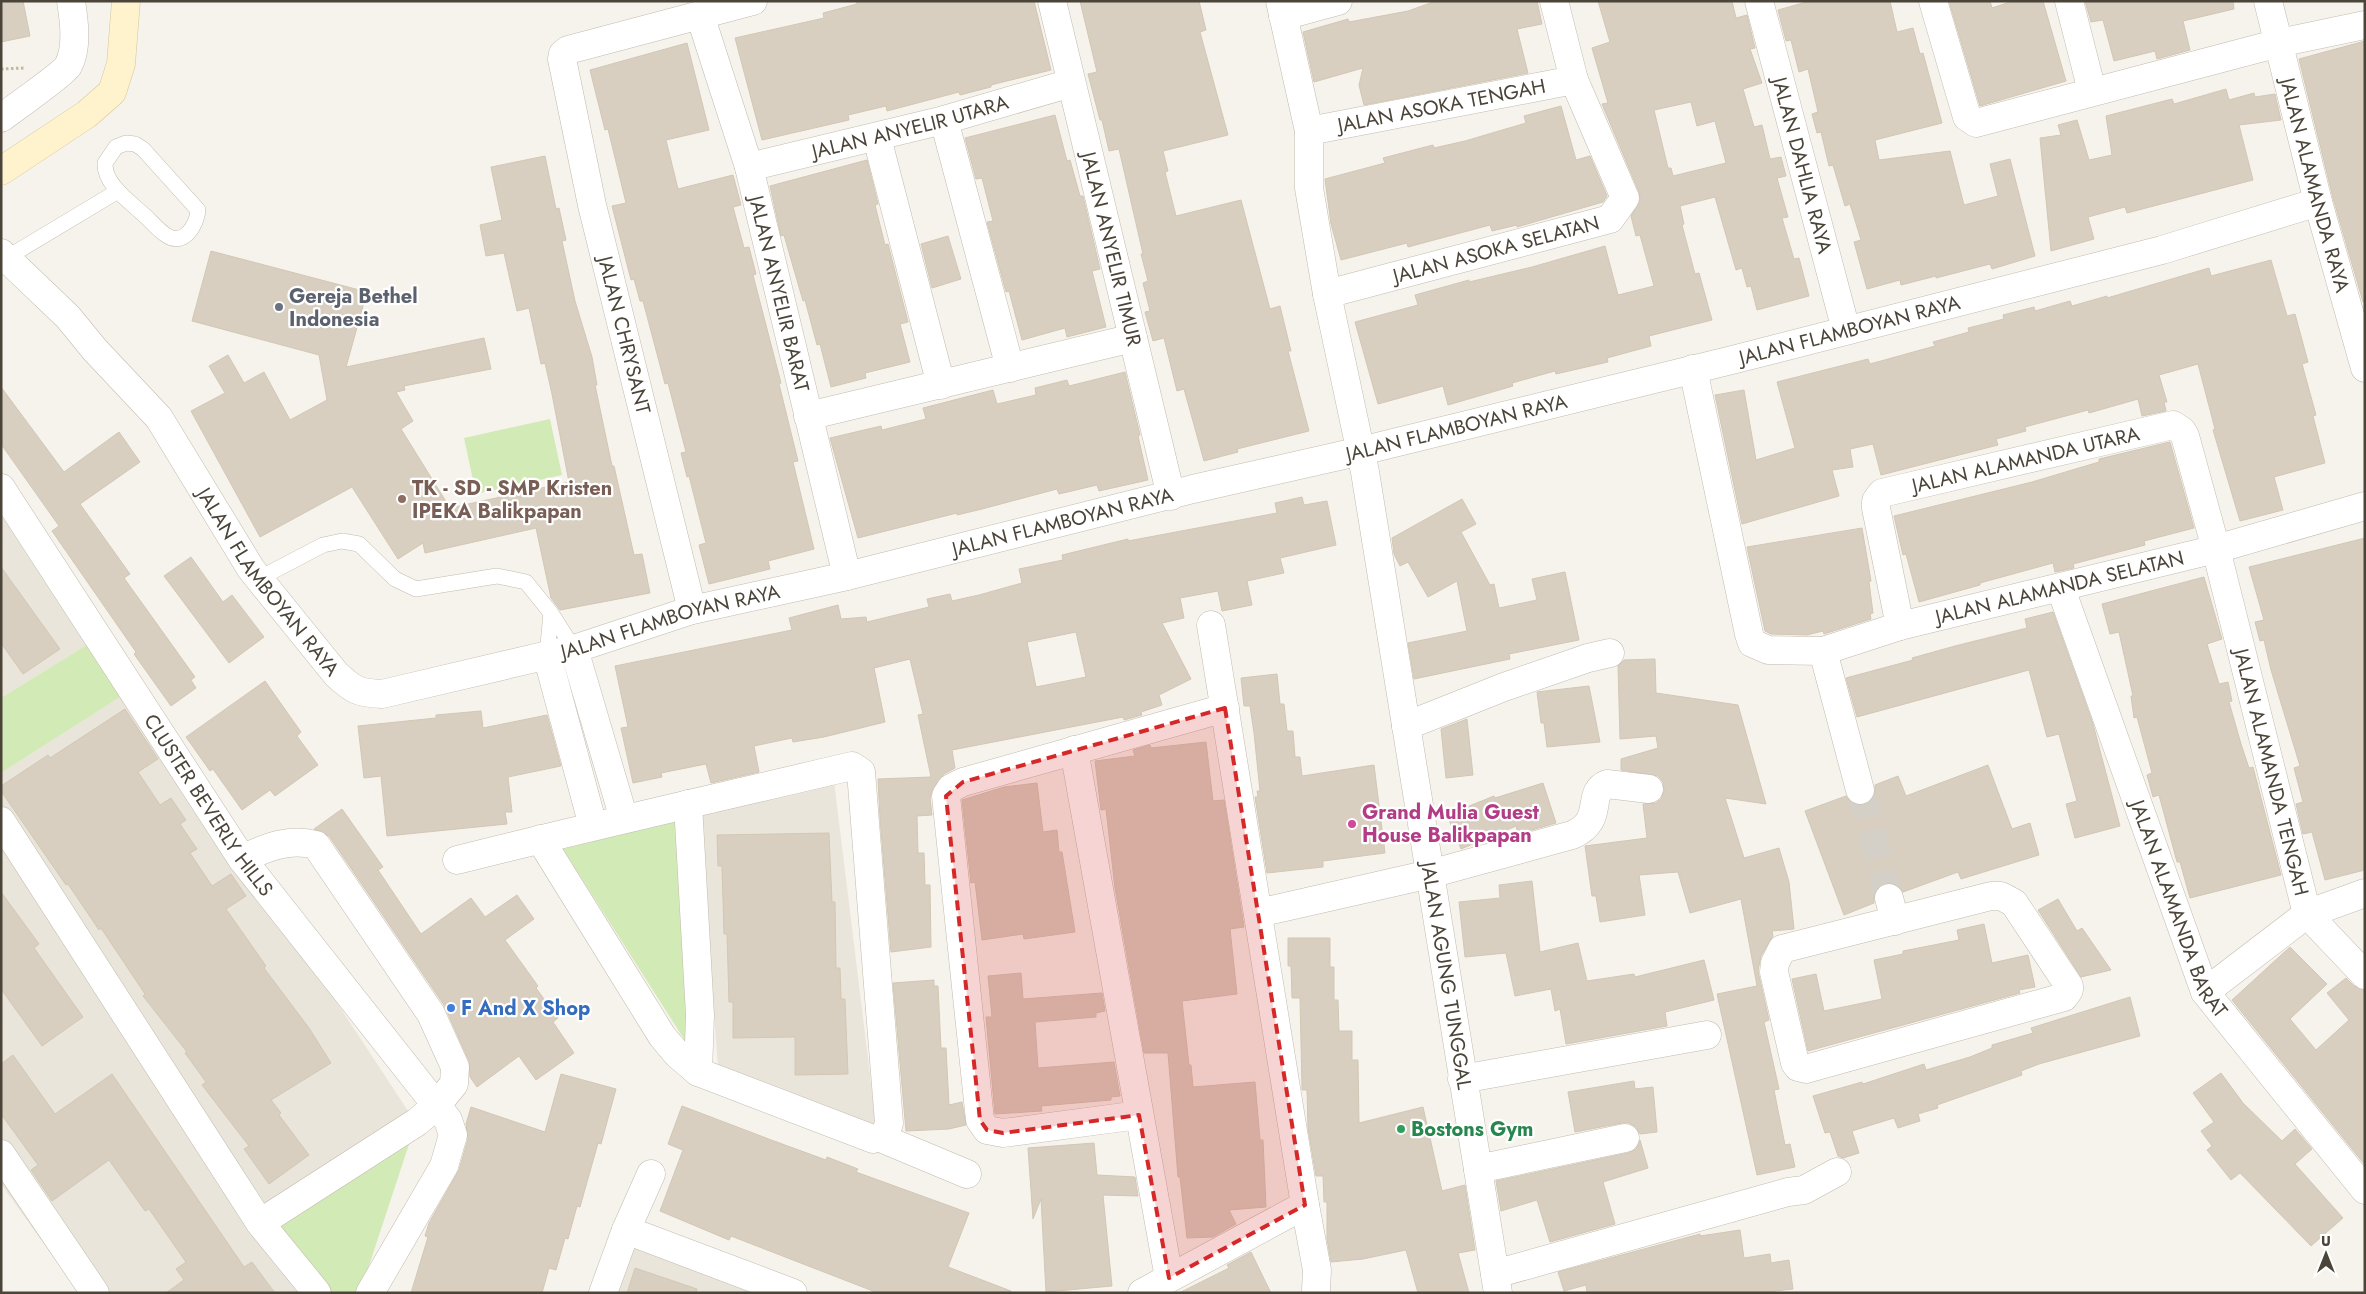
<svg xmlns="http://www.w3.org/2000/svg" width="2366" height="1294" font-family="Jost,sans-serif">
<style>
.residential{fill:#eae5da}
.green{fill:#d2eab5}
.building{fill:#d8cfc1;stroke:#d3c7b4;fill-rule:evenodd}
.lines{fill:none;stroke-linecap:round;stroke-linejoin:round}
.minor-tunnel{stroke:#d4d0c8;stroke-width:28;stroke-dasharray:28 14;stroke-linecap:butt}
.service-casing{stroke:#c2bbae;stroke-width:16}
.minor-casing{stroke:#c2bbae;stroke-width:29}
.secondary-casing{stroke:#d6c79b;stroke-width:29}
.path{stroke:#c4b79f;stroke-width:3;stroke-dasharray:2.5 2.5;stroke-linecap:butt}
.service{stroke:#fff;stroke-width:15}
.minor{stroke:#fff;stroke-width:28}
.secondary{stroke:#fff3cd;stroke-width:28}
.marked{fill:#d62828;fill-opacity:0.2;stroke:#d62828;stroke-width:4;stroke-dasharray:10 6;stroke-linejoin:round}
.worship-dot{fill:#6b7280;stroke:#fff;stroke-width:2}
.education-dot{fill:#8d6e63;stroke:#fff;stroke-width:2}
.hotel-dot{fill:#d1479c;stroke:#fff;stroke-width:2}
.shop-dot{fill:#3f7fe0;stroke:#fff;stroke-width:2}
.leisure-dot{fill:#2e9e5b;stroke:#fff;stroke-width:2}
.labels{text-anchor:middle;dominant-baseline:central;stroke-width:4.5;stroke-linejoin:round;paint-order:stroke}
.street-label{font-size:20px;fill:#4b4439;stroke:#fff}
.worship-label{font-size:20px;font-weight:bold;fill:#5b616d;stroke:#fff;text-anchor:start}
.education-label{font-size:20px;font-weight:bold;fill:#785e54;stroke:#fff;text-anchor:start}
.hotel-label{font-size:20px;font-weight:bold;fill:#b23c85;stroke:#fff;text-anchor:start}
.shop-label{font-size:20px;font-weight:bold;fill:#366cbe;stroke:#fff;text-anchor:start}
.leisure-label{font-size:20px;font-weight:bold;fill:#27864d;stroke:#fff;text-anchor:start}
</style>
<rect width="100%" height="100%" fill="#f6f3ec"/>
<path class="residential" d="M1 495 98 638 1 698Z
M131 690 416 1123 317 1293H79L1 1184V773Z
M834 781 877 1132 718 1066 698 815Z
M626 1230 793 1293H603Z"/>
<path class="green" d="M550 419 562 475 476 494 464 438Z
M98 638 131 690 1 773V698Z
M675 821 689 1047 563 849Z
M416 1123 360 1293H317L260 1223Z"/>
<path class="building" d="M1 1H23L30 36 1 42Z
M857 1H1034L1051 70 991 85V87L960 95 959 92 887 111 886 106 848 115 849 120 762 140 735 38 824 18 823 13 857 4Z
M1080 1H1199L1206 30 1200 32 1228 135 1163 151 1168 171 1165 172 1176 216 1241 200 1270 309 1280 306 1291 351H1288L1309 431 1237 449 1238 452 1204 461 1184 389 1177 391 1164 338 1153 341 1145 312 1150 311 1143 283 1148 281 1141 254H1143L1119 149 1109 151 1102 120H1100L1088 74 1097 72Z
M1436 1H1537L1542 24 1517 29 1528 73 1364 105 1359 85 1363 68 1314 82 1303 32 1348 19 1349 22 1408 11Z
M1598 1H1732L1736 18 1747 15 1755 48 1750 49 1762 83 1743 89 1754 127 1762 125 1770 159 1781 157 1786 176 1777 178 1788 217 1782 218 1794 259 1799 258 1809 296 1757 310 1751 286 1747 287 1742 268 1736 270 1715 197 1680 206 1684 224 1682 225 1695 274 1699 273 1712 320 1649 336 1651 346 1607 358 1608 362 1556 374 1555 371 1512 383 1513 386 1448 405 1443 386 1378 404 1355 322 1418 305 1415 295 1469 280V282L1532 267 1605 246 1618 295 1654 286 1640 235 1636 236 1631 216 1640 200 1639 192 1602 104 1608 103 1592 48 1610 42ZM1691 102 1697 126 1715 121 1726 163 1673 176 1671 168H1668L1654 110Z
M1810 1H1890L1897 32 1913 28 1920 54 1923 53 1942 123 1875 140 1879 160 1950 151 1964 205 1998 196 1990 164 2010 159 2035 256 1992 269 1990 264 1936 278V276L1901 285 1900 280 1867 289 1854 242 1861 240 1850 204 1845 206 1833 165 1829 166 1821 132 1817 133 1812 114 1818 112 1808 69 1799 72 1791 40 1786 41 1778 10Z
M1949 1H1990L1992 8 2013 1H2043L2066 81 1980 106Z
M2085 1H2233L2234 9 2183 21 2190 50 2157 59 2155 51 2114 61 2103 20 2091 22Z
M2365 41V302H2363L2333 198 2299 59Z
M687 43 709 130 666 140 678 189 733 175 741 205 733 207 744 248 749 247 756 274 753 275 781 383 779 384 798 461 793 462 814 549 768 561 770 569 709 584 699 545 706 543 689 476 687 477 681 453 686 452 668 383 665 384 643 301H640L634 279 631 280 612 206 626 203 608 129 605 130 590 70Z
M2226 89 2229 100 2254 93 2255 97 2275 94 2281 120 2239 125 2253 180 2127 213 2125 207 2088 217 2094 239 2051 251 2040 138 2061 135 2058 125 2077 120 2089 160 2112 155 2106 116 2172 99 2174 104Z
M1561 106 1576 160 1590 156 1607 196 1603 202 1517 227V225L1492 231 1490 225 1408 247 1407 243 1341 260 1331 224 1325 179 1385 163 1383 158 1433 145 1434 148 1465 141 1526 123 1524 116Z
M1055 115 1067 161 1070 160 1080 196H1083L1100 269 1092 271 1106 327 1067 337 1065 328 1022 340 1009 291 1006 292 987 222 993 221 982 178 976 179 965 138Z
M545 156 556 209 559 208 566 240 562 241 575 301 592 357 597 385H595L612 466H614L634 555 642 554 650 593 560 610 551 598 536 528 425 553 423 543 398 559 352 487 260 537 191 411 225 393 209 366 228 355 244 383 264 372 290 420 327 400 319 355 192 321 211 251 367 292 346 367 484 338 491 369 404 386 405 390 396 392 413 421 401 429 450 508 569 482 552 394 545 363 541 364 529 308 517 311 504 253 486 256 480 225 502 220 491 167Z
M867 160 878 204 875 205 885 245 888 244 908 322 900 324 910 362 865 373 866 378 831 387 820 344 817 345 805 300 803 301 784 235 781 236 770 186Z
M948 236 961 279 932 288 921 244Z
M2271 260 2287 316 2295 314 2308 362 2302 364 2316 415 2313 416 2325 463 2274 477 2283 510 2240 521 2213 430 2215 429 2198 364 2159 375 2167 402H2164L2166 411 2142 416 2138 399 2089 413 2088 410 2025 427 2026 431 1996 439 1998 445 1881 475 1873 444 1850 449 1853 467 1832 470 1839 496 1742 524 1715 395 1744 390 1756 460 1795 448 1777 382 1868 359 1870 364 1935 346 1933 342 1969 332 1968 328 2004 319 2003 315 2034 307 2035 311 2070 301 2072 306 2107 296V298L2209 268 2211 276Z
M1125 372 1140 435 1138 436 1148 480 1099 491 1097 485 1059 494 1057 489 982 509 957 515V513L858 538 830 438 881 426 882 430 926 419 923 408 993 390 997 404 1036 395 1035 388 1067 380 1069 386Z
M1 387 64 472 119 432 140 462 80 504 130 574 124 578 195 677 191 680 196 688 171 706 134 654 136 652 52 531 59 526 1 444Z
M2170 442 2194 528 2144 541 2145 545 2073 564 2074 568 2055 572 2053 563 1980 583V585L1919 602 1906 554 1903 555 1894 516 2032 482 2099 462V459Z
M1302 497 1304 505 1327 501 1336 545 1280 558 1284 573 1247 581 1252 605 1222 611 1218 591 1180 598 1184 618 1162 623 1191 679 1159 695 1162 705 1141 712 1142 715 1124 720 1123 717 952 750 955 768 944 774 933 788 930 798 932 815 917 816 918 853H924L925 885H930L931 947 891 952 880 818 878 779 931 777 918 715 923 714 910 659 874 668 885 722 824 737 793 742 792 738 754 746 759 772 711 783 706 764 661 773 662 777 633 783 621 728 628 727 615 666 792 630 789 618 838 605 841 619 866 617 867 622 929 607 927 599 950 594 952 601 979 595 1022 583 1019 569 1063 560 1062 555 1128 539V541L1277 513 1275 503ZM1076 632 1086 677 1036 687 1027 642Z
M1462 499 1476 524 1461 532 1490 585 1494 584 1499 608 1537 600 1532 579 1565 572 1579 640 1509 654 1510 659 1414 679 1408 643 1467 631 1457 581 1428 597 1408 562 1400 566 1394 554 1392 538Z
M1862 528 1871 581 1869 582 1873 613 1870 614 1871 619 1824 634 1823 631 1807 635 1771 634 1765 631 1747 547Z
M2365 538V870L2325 880 2312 832 2303 834 2296 804 2303 802 2294 768 2300 766 2271 670 2264 640 2260 641 2255 622 2264 620 2249 567Z
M191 557 223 602 232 595 264 637 229 663 164 576Z
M1 567 60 649 23 674 1 643Z
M2204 577 2222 639 2207 644 2219 684 2228 682 2232 701 2229 702 2241 744 2249 768 2253 767 2281 875 2190 898 2180 862H2177L2159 795 2153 797 2147 775 2152 773 2137 717 2134 718 2131 696H2133L2119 632 2110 634 2102 604Z
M2053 612 2093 724 2120 826 2075 838 2066 804 2077 801 2059 734 2047 737 2029 670 1857 717 1846 678 1913 660 1912 658 1955 646 2027 628 2025 619Z
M1655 659 1656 693 1738 705 1766 804 1725 798 1744 858 1779 848 1789 882 1794 929 1772 931 1773 936 1761 956 1758 971 1769 1020 1764 1022 1779 1089 1774 1090 1785 1145 1790 1144 1795 1167 1757 1175 1717 994 1757 986 1741 899 1690 913 1678 872 1639 875 1645 915 1600 922 1596 896H1592L1585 846 1647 838 1643 804 1656 803 1661 799 1664 791 1663 782 1658 776 1621 770V759L1658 748 1656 736 1620 739 1618 666 1624 660Z
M1277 674 1280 704H1284L1287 731H1293L1295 757H1300L1302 776 1374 765 1385 853 1323 861V867L1267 873 1255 797H1258L1257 791H1260L1254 733 1250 706H1244L1241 678Z
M265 681 301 732 297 736 318 765 275 796 270 790 242 810 213 769 210 771 186 737Z
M1589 686 1600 742 1547 747 1544 723H1541L1537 692Z
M125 709 158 759 138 772 160 805 171 798 186 820 180 824 197 849 190 853 212 886 231 874 246 896 226 909 266 966 264 968 309 1028 331 1063 271 1100 281 1113 279 1115 309 1155 269 1184 244 1149 249 1146 202 1085 206 1082 185 1053 187 1052 143 996 145 994 101 928 99 930 68 884 66 885 1 791V786L48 755 50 758Z
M481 711 483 728 547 715 561 766 508 777 512 812H505L507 824 387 836 381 776 364 778 358 726 436 718V715Z
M1467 719 1473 775 1446 778 1441 729Z
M1206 742 1213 801 1224 800 1244 927 1230 929 1237 994 1182 1001 1189 1065H1191L1193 1087 1255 1082 1260 1140H1263L1266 1207 1229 1210 1236 1224 1213 1237 1187 1238 1180 1177H1178L1168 1053H1144L1115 888 1106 809 1101 810 1095 761 1135 756 1133 750 1150 745 1151 748Z
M1988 765 2012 829 2030 823 2039 855 1961 879 1958 872 1903 892 1900 887 1894 883H1885L1878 887 1874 893V903L1844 915 1805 811 1846 796 1849 801 1855 805H1864L1871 801 1875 795V785L1898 776 1906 796Z
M1037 783 1043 832 1057 830 1059 852H1062L1075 932 1024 939 1023 934 982 940 975 882 971 883 962 800 1004 787Z
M1543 783 1556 823 1518 834 1516 826 1461 849 1447 815 1494 796 1495 798Z
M342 809 383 867 378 870 421 934 471 898 485 917 517 895 534 919 505 940 538 986 536 988 558 1018 553 1022 574 1053 536 1080 519 1056 477 1087 470 1077 469 1061 444 1005 329 836 314 829Z
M829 833 832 902H835L836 968H840L841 999H845L848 1074 795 1075V1037L733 1038V1002H729L727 934H724L722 866H718L717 835Z
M1532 881 1540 952 1578 943 1587 981 1634 974 1635 977 1704 960 1714 1000 1665 1012 1667 1026 1566 1044 1560 1009 1555 1011 1551 989 1515 996 1506 953 1465 957 1459 902 1500 898 1499 885Z
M1 892 39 944 34 948 83 1017 42 1046 1 989Z
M2058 899 2077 931 2082 928 2111 970 2081 977 2038 910Z
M1984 924 1992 963 2028 955 2035 987 2019 990 2020 993 1808 1051 1792 979 1816 974 1824 1011 1882 999 1874 960 1903 954V951L1959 940 1957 930Z
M1288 938H1330V967H1334V1000H1338L1339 1031H1352V1060H1358L1359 1123 1423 1107 1442 1191 1465 1185 1475 1250 1458 1253 1469 1293H1418L1406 1250 1363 1259 1331 1262 1327 1239V1202H1324L1323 1176H1316L1308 1128 1307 1090H1302V1088L1300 998H1292L1291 966H1288Z
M2290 947 2327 984 2290 1019 2316 1050 2349 1020 2327 993 2346 978 2354 986 2365 990V1165L2232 1000Z
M1021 973 1023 999 1102 993 1105 1011 1096 1013V1017L1035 1022 1038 1068 1114 1062 1120 1096 1111 1097V1100L1041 1106 1042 1111 995 1114 986 1017H992L988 976Z
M934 980V986H938L941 1048H946L949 1105 962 1102 966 1125 949 1129 906 1131 893 983Z
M2130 997 2140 1036 2039 1064 2021 1071 2022 1075 1937 1105 1938 1108 1918 1114 1920 1121 1898 1128 1894 1118 1852 1131 1859 1153 1843 1158 1838 1156 1830 1132 1825 1133 1813 1096 1862 1082 1863 1084 1924 1064 1926 1070 1970 1057 1992 1048V1045L2033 1033 2031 1028Z
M13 1055 55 1114 112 1074 244 1267 252 1262 275 1293H166L184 1280 176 1269 186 1262 149 1209 145 1211 109 1160 52 1201 31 1170 38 1165 1 1114V1064Z
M2221 1073 2243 1103 2282 1141 2295 1129 2312 1149 2295 1164 2343 1218 2311 1246 2240 1173 2231 1180 2207 1150 2212 1146 2201 1131 2214 1122 2193 1093Z
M561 1074 616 1089 601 1144 598 1143 580 1207 577 1206 568 1239 565 1238 556 1270 549 1268 542 1293H411L428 1237 425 1236 429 1223 459 1170 468 1139 466 1124 471 1107 545 1132Z
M1634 1081 1635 1089 1653 1087 1657 1132 1640 1134 1636 1127 1629 1123H1622L1575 1132 1568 1092Z
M682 1106 774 1141 826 1160 827 1157 858 1169 856 1172 969 1213 948 1267 1011 1291V1293H878L731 1236 729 1240 660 1211 683 1150 668 1144Z
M1640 1140 1648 1168 1603 1182 1615 1224 1550 1242 1537 1200 1501 1211 1496 1181 1628 1153 1636 1149Z
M1094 1143 1097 1175 1135 1177 1138 1196 1103 1195 1112 1286 1046 1292 1041 1199 1033 1219 1028 1148Z
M1740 1230 1744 1258 1770 1254 1771 1263 1789 1260 1793 1289 1775 1291 1776 1293H1587L1586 1285 1564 1291 1558 1272 1700 1234V1236Z
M1251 1252 1271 1293H1179L1229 1268 1227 1265Z
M635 1268 697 1289 696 1293H627Z"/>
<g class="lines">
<path class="minor-tunnel" d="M1860 790 1889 898"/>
<defs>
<path id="service" d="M126 143 135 144 143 149 198 210C197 224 184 248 166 235 158 230 151 221 143 214 129 201 104 184 105 163L116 147Z
M8 257 118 191
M258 579 323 545 342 541 359 544 395 579 416 589 497 576 526 582 551 613 574 649
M547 655 551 613"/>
<g id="minor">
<path id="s1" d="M1052 1 1171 496"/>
<path id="s2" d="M1280 1 1309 131V188L1327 294 1365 472 1498 1293"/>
<path id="s3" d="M1759 1 1846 330"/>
<path d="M1933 1 1967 117 1976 123 2279 43 2365 25"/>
<path d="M2069 1 2092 91"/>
<path id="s4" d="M2268 1 2318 202 2365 368"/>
<path id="s5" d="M700 15 749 167 847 576"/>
<path d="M1283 16 1338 1"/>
<path d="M1 118C13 109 62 75 68 66 78 48 74 20 71 1"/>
<path d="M944 120 1010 368"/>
<path id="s6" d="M1309 131 1574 80"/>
<path d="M877 138 941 385"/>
<path id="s7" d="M749 167 944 120 1071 83"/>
<path id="s8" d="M1 253 68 317 95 350 159 418 251 569 336 674C353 690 358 693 382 694L574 649 692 610 847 576 1193 489 1361 451 1732 360 2162 250 2318 202"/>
<path id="s9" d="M1327 294 1610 219 1625 198 1574 80 1554 1"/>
<path id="s10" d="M1693 369 1749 634 1752 643 1768 650 1823 651 1900 626 2216 549 2365 506"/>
<path d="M808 416 1133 338"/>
<path id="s11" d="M1 488 242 859 448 1120 453 1135 444 1166 370 1293"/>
<path id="s12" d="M2061 589 2205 992 2365 1190"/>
<path d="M692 610 592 205 562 59 563 54 568 50 753 1"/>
<path d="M1211 625 1305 1205 1317 1270 1316 1290"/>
<path id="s13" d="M1900 626 1876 508V501L1882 493 2173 425 2182 431 2185 436 2216 549 2307 914 2365 975"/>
<path d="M574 649 624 819"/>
<path d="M1823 651 1860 790"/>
<path d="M547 655 593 826"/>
<path d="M1406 726 1504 687 1588 658 1610 653"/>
<path d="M1074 750 1169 1278"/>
<path d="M688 804 700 1015 698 1072"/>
<path d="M1 821 260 1223 317 1293"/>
<path d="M242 859C267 847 289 838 316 845L431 1014 455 1067 454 1084 436 1106 417 1122 260 1223"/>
<path d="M457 860C588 827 720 797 852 766L861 772 889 1123C886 1133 884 1137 873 1139L698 1072 677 1054 662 1036 540 839"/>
<path d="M1991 896H2001L2014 903 2069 986V990L2064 997 1806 1069 1798 1067 1795 1063 1774 972 1775 963 1782 949Z"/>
<path d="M1889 898 1895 921"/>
<path d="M1258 913 1430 874 1572 835C1606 821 1585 793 1607 784L1649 789"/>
<path d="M2205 992 2307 914 2365 893"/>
<path d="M1462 1079 1707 1035"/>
<path d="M1139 1115 1003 1133 987 1130 980 1120 946 796 951 788 963 782 1225 708"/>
<path d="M881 1138 967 1174"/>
<path d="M1 1154 95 1293"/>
<path d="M1478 1169 1625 1138"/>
<path d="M626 1230 793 1293"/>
<path d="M1495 1274 1788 1192 1804 1190 1837 1172"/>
<path d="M603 1293 626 1230 651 1174"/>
<path d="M1142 1293 1305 1205"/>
</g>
<path id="secondary" d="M1 171 87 114 112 92 121 64 126 1"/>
</defs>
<use href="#service" class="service-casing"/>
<use href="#minor" class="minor-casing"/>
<use href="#secondary" class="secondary-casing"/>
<path class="path" d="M1 69 24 68"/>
<use href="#service" class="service"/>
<use href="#minor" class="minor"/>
<use href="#secondary" class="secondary"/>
</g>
<path class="marked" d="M1225 708 1305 1205 1169 1278 1139 1115 1003 1133 987 1130 980 1120 946 796 963 782Z"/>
<circle class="worship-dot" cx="279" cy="307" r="5"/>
<circle class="education-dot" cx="402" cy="499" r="5"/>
<circle class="hotel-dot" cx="1352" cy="824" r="5"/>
<circle class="shop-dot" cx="451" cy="1008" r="5"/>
<circle class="leisure-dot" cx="1401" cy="1129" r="5"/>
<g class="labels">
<g class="street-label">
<text stroke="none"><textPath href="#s6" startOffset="135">JALAN ASOKA TENGAH</textPath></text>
<text stroke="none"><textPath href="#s7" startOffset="166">JALAN ANYELIR UTARA</textPath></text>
<text stroke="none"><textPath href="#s3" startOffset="170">JALAN DAHLIA RAYA</textPath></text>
<text stroke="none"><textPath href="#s4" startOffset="190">JALAN ALAMANDA RAYA</textPath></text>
<text stroke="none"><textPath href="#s1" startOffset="255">JALAN ANYELIR TIMUR</textPath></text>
<text stroke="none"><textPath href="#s9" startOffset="175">JALAN ASOKA SELATAN</textPath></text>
<text stroke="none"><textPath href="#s5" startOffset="290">JALAN ANYELIR BARAT</textPath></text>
<text stroke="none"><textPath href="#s8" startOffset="2105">JALAN FLAMBOYAN RAYA</textPath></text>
<text transform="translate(624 335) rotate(76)">JALAN CHRYSANT</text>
<text stroke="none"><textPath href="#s8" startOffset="1700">JALAN FLAMBOYAN RAYA</textPath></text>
<text stroke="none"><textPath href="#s13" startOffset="285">JALAN ALAMANDA UTARA</textPath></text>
<text stroke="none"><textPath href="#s8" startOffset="1295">JALAN FLAMBOYAN RAYA</textPath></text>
<text stroke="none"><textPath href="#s8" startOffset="426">JALAN FLAMBOYAN RAYA</textPath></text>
<text stroke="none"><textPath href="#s10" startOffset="598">JALAN ALAMANDA SELATAN</textPath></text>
<text stroke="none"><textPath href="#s8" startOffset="890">JALAN FLAMBOYAN RAYA</textPath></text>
<text stroke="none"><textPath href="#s13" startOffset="800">JALAN ALAMANDA TENGAH</textPath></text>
<text stroke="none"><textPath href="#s11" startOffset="379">CLUSTER BEVERLY HILLS</textPath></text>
<text stroke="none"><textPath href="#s12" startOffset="341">JALAN ALAMANDA BARAT</textPath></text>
<text stroke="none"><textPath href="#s2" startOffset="990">JALAN AGUNG TUNGGAL</textPath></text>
</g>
<g class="worship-label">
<text x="289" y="296">Gereja Bethel<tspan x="289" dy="23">Indonesia</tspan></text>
</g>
<g class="education-label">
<text x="412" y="488">TK - SD - SMP Kristen<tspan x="412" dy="23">IPEKA Balikpapan</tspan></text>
</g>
<g class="hotel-label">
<text x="1362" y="812">Grand Mulia Guest<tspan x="1362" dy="23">House Balikpapan</tspan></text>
</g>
<g class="shop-label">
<text x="461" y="1008">F And X Shop</text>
</g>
<g class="leisure-label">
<text x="1411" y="1129">Bostons Gym</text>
</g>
</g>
<rect width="2366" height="1294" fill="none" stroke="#4b4439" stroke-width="5"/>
<g transform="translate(2326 1254)" stroke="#ffffff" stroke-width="4" paint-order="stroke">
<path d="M0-4L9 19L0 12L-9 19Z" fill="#4b4439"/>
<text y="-8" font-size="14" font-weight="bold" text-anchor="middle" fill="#4b4439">U</text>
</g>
</svg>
